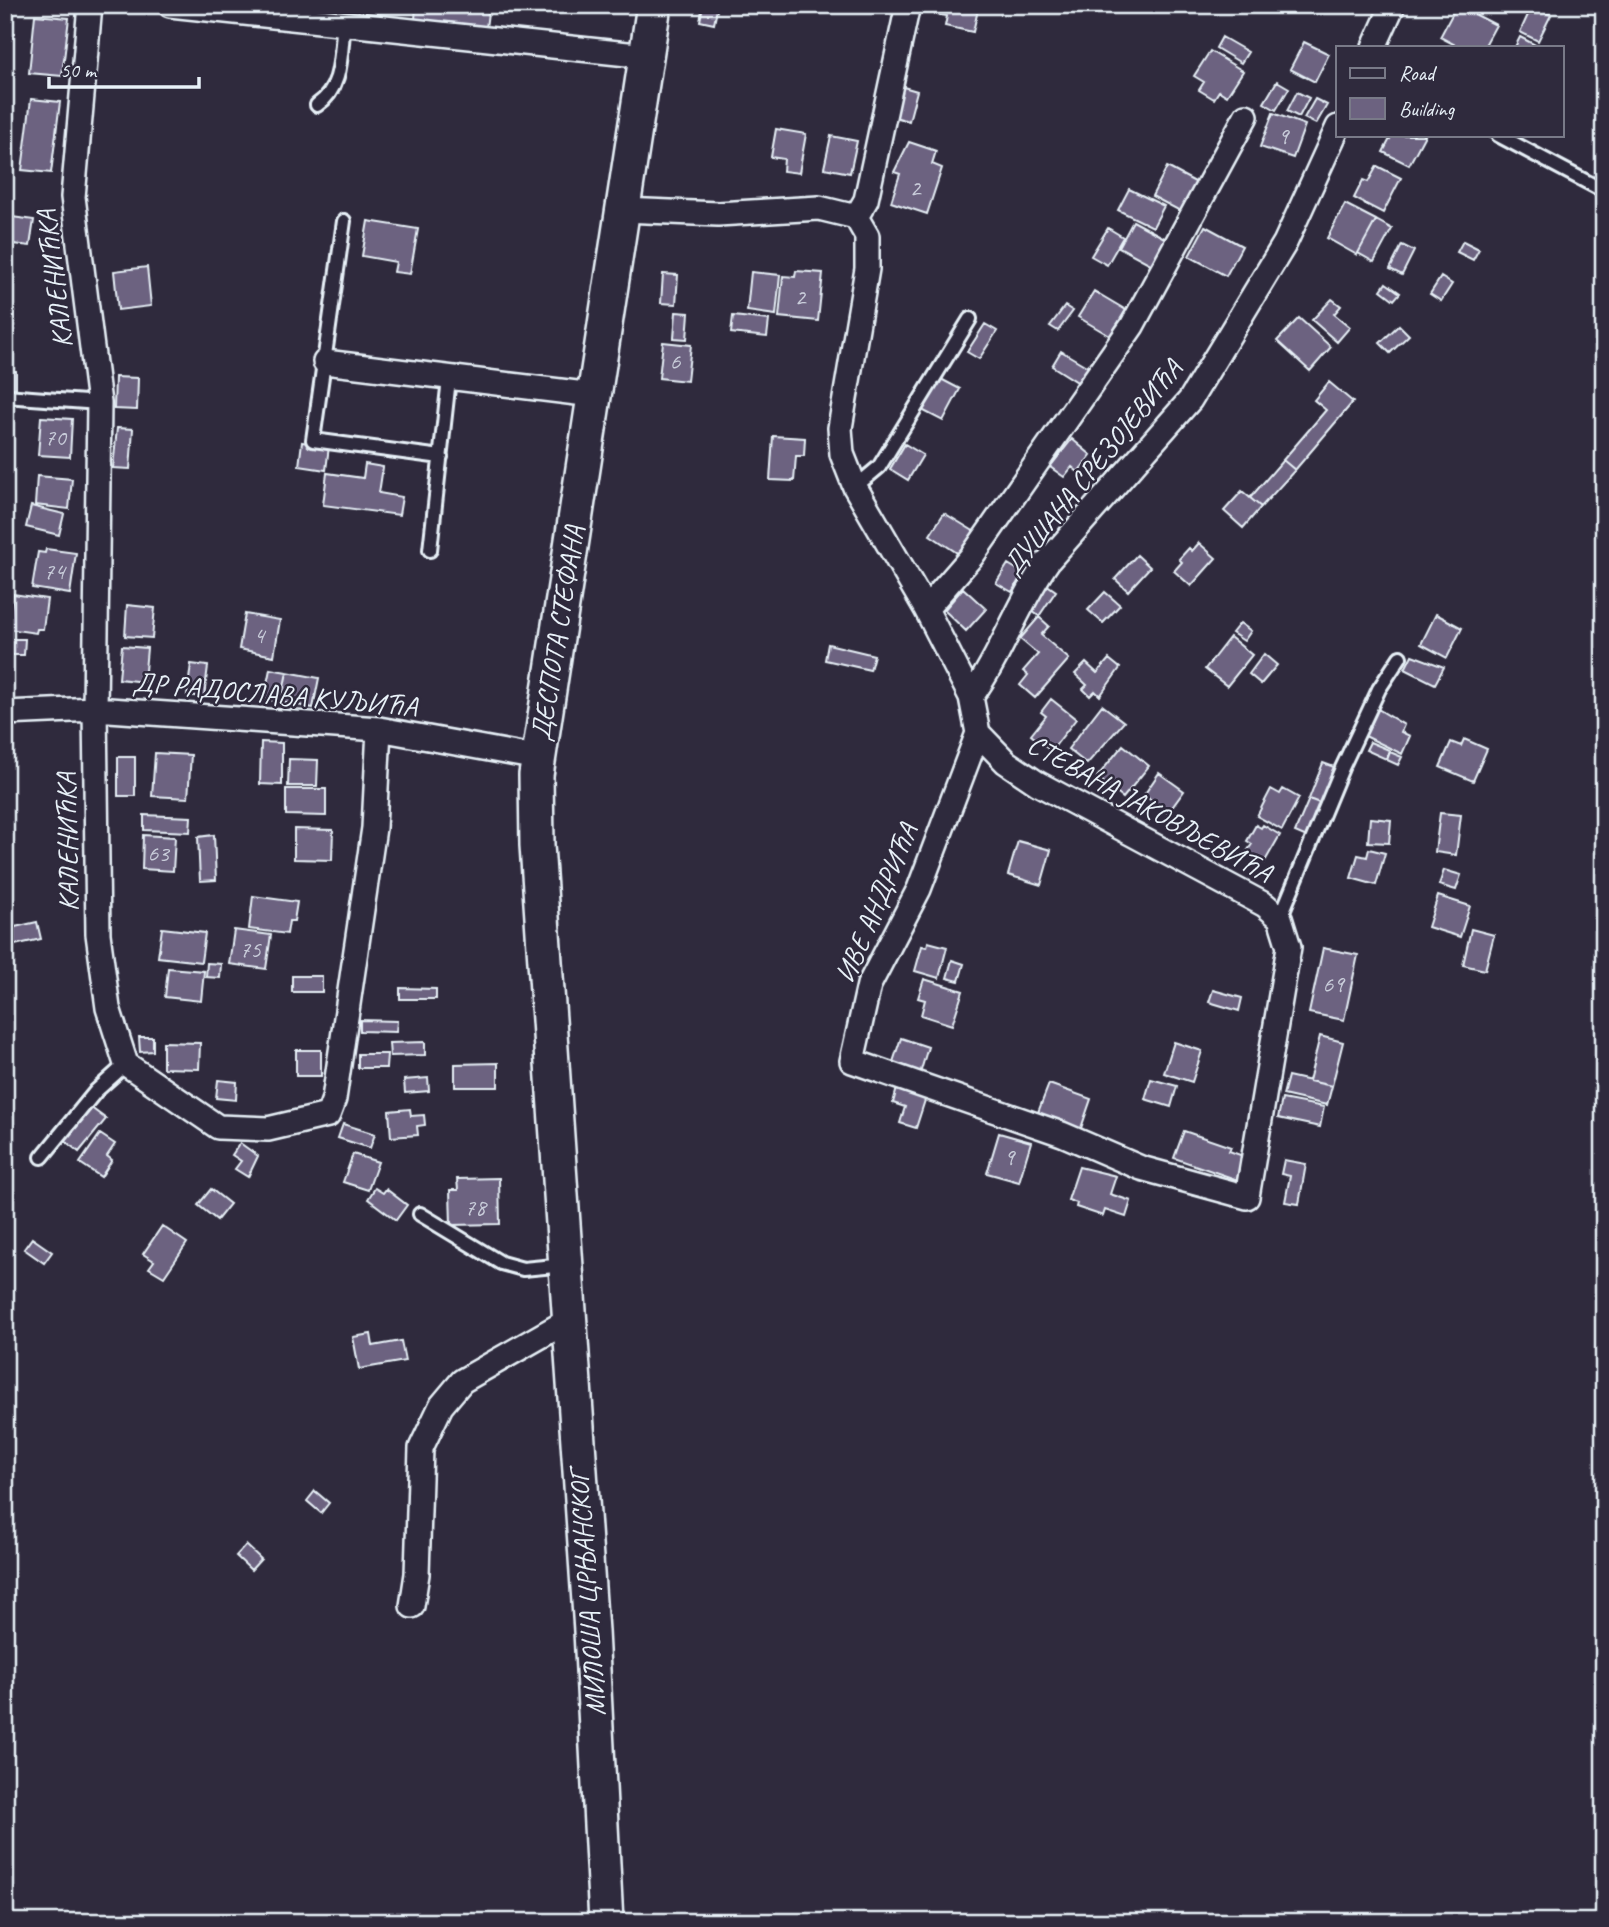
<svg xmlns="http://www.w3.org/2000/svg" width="1609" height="1927" font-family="Caveat,sans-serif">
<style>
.building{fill:#6c6280;stroke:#e8f1f8;stroke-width:2}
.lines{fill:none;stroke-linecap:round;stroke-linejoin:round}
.service-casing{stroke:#e8f1f8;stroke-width:18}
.minor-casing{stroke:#e8f1f8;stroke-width:28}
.secondary-casing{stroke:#e8f1f8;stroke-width:38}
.service{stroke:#2f2a3d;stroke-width:12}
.minor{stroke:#2f2a3d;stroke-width:23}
.secondary{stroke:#2f2a3d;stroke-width:33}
.labels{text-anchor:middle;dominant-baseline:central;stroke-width:5;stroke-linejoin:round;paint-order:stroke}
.number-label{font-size:24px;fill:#c9cdda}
.street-label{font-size:28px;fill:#e8f1f8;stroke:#2f2a3d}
</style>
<rect width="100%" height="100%" fill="#2f2a3d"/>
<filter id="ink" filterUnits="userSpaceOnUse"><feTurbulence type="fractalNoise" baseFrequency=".0143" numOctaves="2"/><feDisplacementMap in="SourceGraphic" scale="14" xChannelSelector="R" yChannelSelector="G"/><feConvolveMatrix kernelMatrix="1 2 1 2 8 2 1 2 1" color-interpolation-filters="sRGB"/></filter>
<g filter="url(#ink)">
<path class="building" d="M416 5H489L486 28 415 20Z
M703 5H718L714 24 700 21Z
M942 5H979L973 32 945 26 947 16 940 15Z
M1457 5 1496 25 1484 47H1459L1440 37Z
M1532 6 1551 15 1538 41 1520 32Z
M35 15 69 18 62 76 29 73Z
M1222 37 1248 52 1241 63 1216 48Z
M1520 37 1539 47H1515Z
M1304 42 1329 54 1315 82 1290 69Z
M1210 51 1243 71 1227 96 1219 91 1214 99 1199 90 1204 82 1194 76Z
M1277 81 1289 88 1276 110 1264 103Z
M900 86 917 91 909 121 891 116Z
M1297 92 1309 98 1299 117 1287 111Z
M31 99 60 102 51 173 22 170Z
M1315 99 1327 105 1316 124 1304 118Z
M1273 113 1305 125 1293 158 1260 147Z
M776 129 806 134 799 173 783 171 784 159 771 157Z
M1392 135H1425L1409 165 1383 152Z
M831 136 857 141 850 173 824 168Z
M909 142 936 151 932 164 942 168 927 214 891 202 900 174 894 172Z
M1377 166 1401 178 1383 213 1354 198 1363 180 1368 182Z
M1167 167 1197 183 1182 212 1152 196Z
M1129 189 1164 206 1153 227 1118 210Z
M1345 204 1376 220 1357 255 1327 238Z
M5 216 34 220 30 246 5 243Z
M1376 220 1392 229 1374 262 1358 253Z
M368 221 418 229 410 274 394 272 396 262 362 256Z
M1133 221 1170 241 1156 267 1119 247Z
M1205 226 1242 246 1226 276 1189 256Z
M1108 228 1123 237 1107 265 1091 256Z
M1463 241 1479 249 1473 260 1457 252Z
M1402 245 1414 251 1402 275 1390 269Z
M147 267 151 306 118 310 114 271Z
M796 271 823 273 818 321 779 317 783 276 795 277Z
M751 272 780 275 776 315 747 311Z
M663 274 678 275 676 304 661 303Z
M1441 277 1452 284 1441 301 1430 294Z
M1386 283 1400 293 1394 300 1381 290Z
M1094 291 1126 310 1110 336 1078 317Z
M1332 299 1341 306 1334 314 1350 327 1337 342 1312 320Z
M1065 306 1073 311 1058 331 1050 326Z
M676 312 689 313 687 339 674 338Z
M733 316 769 320 767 337 731 333Z
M5 317H13L12 354H5Z
M1299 318 1331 347 1310 371 1277 341Z
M985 324 997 331 979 359 967 352Z
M1399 325 1409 335 1390 353 1380 343Z
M663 342 691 345 687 381 659 378Z
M1061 351 1088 367 1079 383 1052 366Z
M5 371H16V388H5Z
M115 377 138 378 137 410 114 409Z
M937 377 960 389 943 421 920 409Z
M1329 382 1353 402 1295 470 1283 460 1326 410 1314 400Z
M41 417 72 419 70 457 38 455Z
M117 428 133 429 130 469 113 468Z
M5 429 13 430 10 445 5 444Z
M773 436 805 438 804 456H796L794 481 770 480Z
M1072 439 1091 455 1078 472 1072 467 1064 477 1050 467Z
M302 442 329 446 326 470 299 466Z
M905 444 923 455 908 480 890 469Z
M1283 460 1295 470 1261 507 1250 498Z
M365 464 383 467 379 493 402 497 399 515 323 505 327 473 363 478Z
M37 476 72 479 69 509 35 505Z
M1242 491 1261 507 1243 528 1224 511Z
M31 506 64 514 59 535 26 527Z
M944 513 980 535 965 558 930 535Z
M1199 543 1216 558 1191 586 1174 571 1182 562 1179 559 1189 548 1192 551Z
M46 549 76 553 70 594 32 588 38 552 45 553Z
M1137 555 1150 567 1128 591 1115 579Z
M1008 564 1023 573 1012 592 996 583Z
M1043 582 1056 591 1039 616 1026 607Z
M963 588 986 609 966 631 944 610Z
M1105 592 1120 605 1103 623 1088 610Z
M13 594 47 599 43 629H37L36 633 8 629Z
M127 605 155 608 152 638 125 636Z
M245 614 280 620 274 656 239 649Z
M1436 614 1462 628 1447 658 1421 644Z
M1039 617 1049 626 1041 635 1069 659 1035 698 1020 685 1028 675 1023 671 1038 654 1020 639Z
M1240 623 1251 631 1244 641 1232 633Z
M1230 637 1252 655 1227 686 1205 669Z
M5 639H25L24 655H5Z
M828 644 874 655 870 670 825 660Z
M122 646 147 648 144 682 119 679Z
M1264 654 1277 665 1261 684 1249 674Z
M1412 655 1444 667 1435 684 1405 669Z
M1109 659 1120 668 1100 696 1095 691 1090 696 1083 689 1087 685 1075 674 1086 663 1097 673Z
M191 664 208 666 204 697 187 695Z
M270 669 287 672 281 702 264 699Z
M287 672 319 678 313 708 281 702Z
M1051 699 1076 719 1051 751 1031 735 1046 716 1041 712Z
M1102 705 1124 722 1087 764 1068 749Z
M1378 709 1404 725 1401 732 1410 736 1402 754 1365 736Z
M1464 739 1487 749 1473 781 1440 767 1451 742 1461 746Z
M261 742 282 743V785L260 784Z
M1370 742 1389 750 1386 759 1366 750Z
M1123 745 1149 766 1123 798 1097 777Z
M1390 752 1402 757 1398 765 1387 760Z
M155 753 191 755 188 798 152 796Z
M118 757H135V796H118Z
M289 759 318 760 317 786H288Z
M1323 763 1337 768 1322 804 1309 799Z
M1159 773 1184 791 1168 813 1144 795Z
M286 789H326V816L286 815Z
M1271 789 1280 794 1283 789 1299 798 1282 830 1257 816Z
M1309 799 1322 804 1309 838 1295 832Z
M1440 813 1461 815 1456 855 1435 852Z
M144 815 191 817 190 832 144 830Z
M1370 818 1391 820 1389 843 1368 842Z
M1256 825 1261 828 1263 825 1280 835 1264 863 1246 853 1252 844 1247 841Z
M294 829 333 830 332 860 294 859Z
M143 835 175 837 173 871 142 869Z
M214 835 216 880 200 881 198 837Z
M1018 841 1051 850 1041 885 1008 875Z
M1369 849 1385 853 1376 885 1351 878 1358 855 1367 857Z
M1444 870 1461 875 1456 890 1439 885Z
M253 896 297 902 294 921H289L287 934 249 929Z
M1438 896 1470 906 1460 937 1428 927Z
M37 922 41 939 10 946 6 929Z
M162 928 205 933 201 962 158 957Z
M1471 929 1494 935 1485 970 1463 965Z
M234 930 271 935 266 969 229 964Z
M928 942 947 947 939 978 915 971 922 946 927 947Z
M1323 948 1358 955 1344 1020 1309 1013Z
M952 960 964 964 959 981 947 978Z
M207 963 221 964 220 978 206 977Z
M168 968 204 971 201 1001 165 997Z
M292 976H322V992H292Z
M924 979 963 991 952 1025 921 1015 925 1000 918 998Z
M400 988 436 989V999H400Z
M1213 990 1242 998 1239 1011 1209 1002Z
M360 1020 397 1021 396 1032 360 1031Z
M1320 1036 1343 1042 1332 1086 1309 1081Z
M139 1037H153V1051L140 1052Z
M901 1038 928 1047 919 1077 891 1068Z
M163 1042 200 1043 199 1069 163 1068Z
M425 1042V1055L390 1056 389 1043Z
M1174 1042 1202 1051 1192 1082 1164 1073Z
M296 1050H321V1076H296Z
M358 1054H387L386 1068H358Z
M498 1063V1087H455V1064Z
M1288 1076 1332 1086 1327 1105 1283 1095Z
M428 1078 429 1091 405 1093 404 1080Z
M1151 1079 1177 1086 1171 1107 1145 1099Z
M218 1080 237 1082 236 1100 216 1098Z
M1049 1084 1091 1099 1080 1131 1037 1115Z
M897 1088 926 1097 916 1128 900 1123 905 1107 893 1103Z
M1282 1099 1324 1107 1320 1127 1278 1118Z
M90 1107 106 1119 79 1152 64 1140Z
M410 1109 411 1116 424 1115 425 1125 417 1126 418 1135 391 1137 389 1111Z
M343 1124 375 1134 370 1148 338 1138Z
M1184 1131 1231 1147 1229 1151 1246 1157 1238 1180 1174 1158Z
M999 1133 1031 1142 1019 1182 987 1173Z
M100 1134 115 1144 107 1156 112 1160 101 1177 80 1163Z
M240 1143 258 1156 248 1177 235 1169 241 1161 232 1155Z
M353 1154 378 1162 368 1190 343 1182Z
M1284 1160 1306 1164 1299 1204 1285 1202 1290 1176 1281 1174Z
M1079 1167 1116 1176 1110 1194 1131 1201 1126 1217 1105 1210 1103 1216 1076 1207 1077 1203 1068 1200Z
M499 1178 500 1224 451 1225 450 1190H458L457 1179Z
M375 1188 383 1193 386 1189 407 1205 396 1220 368 1199Z
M211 1189 230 1204 217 1220 198 1205Z
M162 1226 187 1243 164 1277 149 1268 154 1261 143 1254Z
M32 1238 52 1252 44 1263 24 1249Z
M371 1334 373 1346 401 1341 405 1361 359 1369 353 1337Z
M315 1491 329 1503 321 1513 307 1501Z
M246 1545 261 1559 251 1570 236 1556Z"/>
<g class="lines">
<defs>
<path id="service" d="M317 105C344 87 340 52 344 23
M1498 135 1604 191
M344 221 313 440 441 457
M5 396 99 403
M855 487 879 467 970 319
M430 550 449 379
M1280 918 1342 768 1379 689 1400 657
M42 1157 96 1091 126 1064
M420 1214 501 1263 523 1269 565 1265"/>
<path id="minor" d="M90 5 73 197 99 403 95 709 98 934 108 1008 126 1064 218 1127 268 1129 328 1115 334 1099 374 828 379 729
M170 5 646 56
M1374 47 1393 5
M623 210 718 214 819 208 856 217 867 236V269L840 428 842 454 855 487 926 609 971 697 978 733 1006 762 1037 783 1265 905 1280 918 1289 947 1247 1197 1141 1168 1062 1134 852 1061 869 985 919 889 978 733
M856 217 866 200 908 5
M325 362 593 395
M926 609 972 556 1132 326 1246 116
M971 697C1002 654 1018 603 1048 561L1190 400 1285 243 1338 127
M5 713 95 709 379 729 538 758
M412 1606 417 1574 421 1448 441 1406 462 1381 569 1320"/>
<path id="secondary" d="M606 1922 591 1631 537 845 536 775 654 5"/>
</defs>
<use href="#service" class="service-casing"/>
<use href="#minor" class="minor-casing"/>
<use href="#secondary" class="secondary-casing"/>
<use href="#service" class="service"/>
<use href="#minor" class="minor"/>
<use href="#secondary" class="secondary"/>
</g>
</g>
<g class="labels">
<g class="number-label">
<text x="1283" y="136">9</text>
<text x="915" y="188">2</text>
<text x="800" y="297">2</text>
<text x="675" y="361">6</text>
<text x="55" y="437">70</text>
<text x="54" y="571">74</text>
<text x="259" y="635">4</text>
<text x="158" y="853">63</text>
<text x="250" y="949">75</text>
<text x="1333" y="984">69</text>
<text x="1009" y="1157">9</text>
<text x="475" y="1207">78</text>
</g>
<g class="street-label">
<text transform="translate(54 279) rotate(-97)">КАЛЕНИЋКА</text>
<text transform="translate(1092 467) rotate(-51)">ДУШАНА СРЕЗОЈЕВИЋА</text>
<text transform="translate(557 633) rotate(-81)">ДЕСПОТА СТЕФАНА</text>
<text transform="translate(275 694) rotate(5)">ДР РАДОСЛАВА КУЉИЋА</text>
<text transform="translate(1150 808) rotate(29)">СТЕВАНА ЈАКОВЉЕВИЋА</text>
<text transform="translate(67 842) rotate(-91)">КАЛЕНИЋКА</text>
<text transform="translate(876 903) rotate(-67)">ИВЕ АНДРИЋА</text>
<text transform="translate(587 1593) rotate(-94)">МИЛОША ЦРЊАНСКОГ</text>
</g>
</g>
<rect width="1609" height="1927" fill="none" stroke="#2f2a3d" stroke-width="28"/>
<rect x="14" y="14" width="1581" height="1899" fill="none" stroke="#e8f1f8" stroke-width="2.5" filter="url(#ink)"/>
<rect x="1336" y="46" width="228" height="91" fill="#2f2a3d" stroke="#797a88" stroke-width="2"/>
<rect x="1350" y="68" width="35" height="10" fill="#2f2a3d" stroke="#797a88" stroke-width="2"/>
<text x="1399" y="80" font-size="21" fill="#e8f1f8">Road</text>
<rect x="1350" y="98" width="35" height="21" fill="#6c6280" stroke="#797a88" stroke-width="2"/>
<text x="1399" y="116" font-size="21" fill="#e8f1f8">Building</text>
<path d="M49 77v10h150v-10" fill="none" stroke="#e8f1f8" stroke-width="3.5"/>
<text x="60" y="77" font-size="21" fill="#e8f1f8" stroke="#2f2a3d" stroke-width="5" paint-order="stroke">50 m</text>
</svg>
